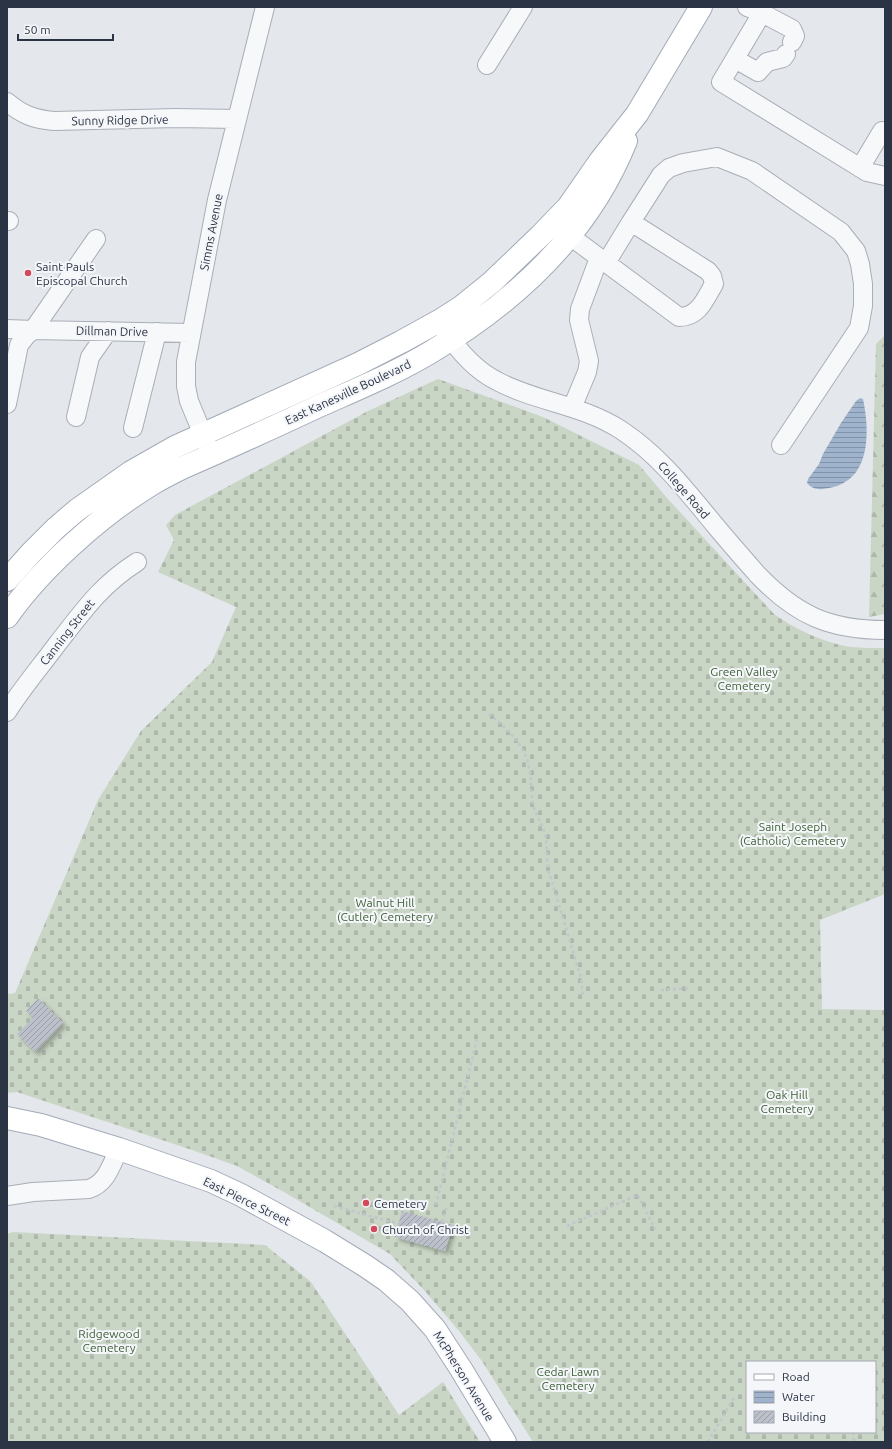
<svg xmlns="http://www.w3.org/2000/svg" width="892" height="1449" font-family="Ubuntu,sans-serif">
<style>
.forest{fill:url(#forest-firs)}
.cemetery{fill:url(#cemetery-stones);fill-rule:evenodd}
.water{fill:url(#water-rules)}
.building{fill:url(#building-hatch);filter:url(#shadow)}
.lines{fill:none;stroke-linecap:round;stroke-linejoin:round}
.minor-casing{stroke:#a9aeb7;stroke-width:20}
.major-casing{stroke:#a3abb8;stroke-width:24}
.path{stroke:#c2c5cb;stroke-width:2.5;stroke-dasharray:3 3;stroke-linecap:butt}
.minor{stroke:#f7f8fa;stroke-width:18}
.major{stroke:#fff;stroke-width:22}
.poi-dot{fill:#d1495b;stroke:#f4f6f9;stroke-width:1.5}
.labels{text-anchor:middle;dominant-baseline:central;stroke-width:4;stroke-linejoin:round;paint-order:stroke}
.street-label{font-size:12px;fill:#2b3445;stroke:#f4f6f9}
.poi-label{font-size:12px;fill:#2b3445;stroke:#f4f6f9;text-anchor:start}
.park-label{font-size:12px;fill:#3f6138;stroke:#f4f6f9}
</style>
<defs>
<pattern id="forest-firs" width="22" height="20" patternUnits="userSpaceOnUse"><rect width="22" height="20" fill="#c9d6c5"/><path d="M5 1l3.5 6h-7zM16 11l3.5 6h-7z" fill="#adb8ab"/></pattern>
<pattern id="cemetery-stones" width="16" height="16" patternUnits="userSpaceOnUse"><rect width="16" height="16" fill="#c9d6c5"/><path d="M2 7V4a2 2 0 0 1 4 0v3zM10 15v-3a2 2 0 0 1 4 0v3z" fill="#adb8ab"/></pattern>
<pattern id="water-rules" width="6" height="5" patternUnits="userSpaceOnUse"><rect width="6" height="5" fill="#9fb4cc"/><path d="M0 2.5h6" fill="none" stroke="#8293a7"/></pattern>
<pattern id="building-hatch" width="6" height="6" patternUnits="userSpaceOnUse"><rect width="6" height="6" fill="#bbc0ca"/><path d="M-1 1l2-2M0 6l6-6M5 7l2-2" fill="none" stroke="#989da6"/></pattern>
<filter id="shadow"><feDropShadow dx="3.5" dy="3.5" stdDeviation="2" flood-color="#0004"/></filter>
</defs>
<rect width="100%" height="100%" fill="#e4e7ec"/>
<path class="forest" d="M885 335V614L869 617 876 344Z"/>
<path class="cemetery" d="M438 379 543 417 639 465 667 498 774 614C795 629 824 643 851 647 862 648 874 648 885 648V894L820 920 822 1009 885 1010V1442H533L482 1361 459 1331 424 1290 390 1254 284 1192 237 1166 192 1150 17 1092 7 1093V994L15 993 98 800 141 731 212 662 236 607 158 572 174 540 166 525 175 515 368 411ZM747 1362H875V1432H747Z
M13 1232 265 1245 311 1282 399 1415 443 1382 480 1442H7V1234Z"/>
<path class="water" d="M860 398 863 399C870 432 871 481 829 488 820 490 813 490 807 483L808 479 819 464 823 454 841 423 856 401Z"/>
<path class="building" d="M38 998 63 1023 35 1052 17 1034 33 1018 26 1011Z
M402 1211 453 1225 445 1251 395 1237Z"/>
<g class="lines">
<defs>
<path id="minor" d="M747 7 762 13 721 82 867 172 885 176
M762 13 792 29 795 36 792 42
M735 59 758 72 767 62 783 58 786 54
M487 65 523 7
M7 102C23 115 33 119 54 121L176 118 237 119
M860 168 882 131
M7 221H9
M631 222 661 175 669 168 683 163 717 157 752 171 841 232 856 251 860 264 863 284V306L859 328 781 445
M570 236 679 317C699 317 705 299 714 284L712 276 708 271 631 222 606 263
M7 329 33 330 96 239
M444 329C457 349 475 370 497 381 536 402 583 405 621 430 659 455 685 489 714 524 728 541 743 558 757 574 796 615 829 630 885 630
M7 404 19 345 26 336 33 330 191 333
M572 408 587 372 589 361 579 320 580 309 599 258
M76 417 90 357 108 331
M133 428 157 332
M208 447 189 401 186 386V362L217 200 265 7
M7 712C22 688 41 666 58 643 84 610 101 585 137 562
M7 1196 33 1192 89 1189C107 1183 111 1165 119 1149"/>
<path id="major" d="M7 580 31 553 56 528 77 510 131 472 175 447 358 364 401 342 439 321 461 307 492 282 540 236 568 207 600 161 637 114 701 7
M7 617C41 568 101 515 152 484 162 478 172 473 182 468 228 448 274 427 319 406 357 389 396 373 431 352 515 302 589 233 626 141
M7 1118 41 1125 119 1149 211 1181 241 1195 325 1241 364 1265 386 1280 410 1301 435 1329 461 1369 505 1442"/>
</defs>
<use href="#minor" class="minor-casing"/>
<use href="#major" class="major-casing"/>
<path class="path" d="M489 714C506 728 524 743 529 767 532 779 530 791 533 803 535 816 544 826 546 838 547 849 547 861 549 872L581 978 583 998
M661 990 691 988
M436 1205 477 1039
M334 1206 399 1224
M442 1222 447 1205
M567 1226 638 1195 655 1229
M853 1432 854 1442
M708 1442 735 1396"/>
<use href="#minor" class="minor"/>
<use href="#major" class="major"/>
</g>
<g class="poi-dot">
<circle cx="28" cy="273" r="4"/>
<circle cx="366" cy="1203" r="4"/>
<circle cx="374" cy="1229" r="4"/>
</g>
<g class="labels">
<g class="street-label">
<text transform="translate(120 120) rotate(-1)">Sunny Ridge Drive</text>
<text transform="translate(211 232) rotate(-79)">Simms Avenue</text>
<text transform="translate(112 331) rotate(1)">Dillman Drive</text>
<text transform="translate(348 392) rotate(-25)">East Kanesville Boulevard</text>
<text transform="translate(684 490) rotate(49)">College Road</text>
<text transform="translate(67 632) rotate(-52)">Canning Street</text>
<text transform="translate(247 1201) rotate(26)">East Pierce Street</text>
<text transform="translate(464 1376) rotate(58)">McPherson Avenue</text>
</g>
<g class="poi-label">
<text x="36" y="266">Saint Pauls<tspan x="36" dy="14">Episcopal Church</tspan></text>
<text x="374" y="1203">Cemetery</text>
<text x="382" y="1229">Church of Christ</text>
</g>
<g class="park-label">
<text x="744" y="671">Green Valley<tspan x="744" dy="14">Cemetery</tspan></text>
<text x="793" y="826">Saint Joseph<tspan x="793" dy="14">(Catholic) Cemetery</tspan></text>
<text x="385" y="902">Walnut Hill<tspan x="385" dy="14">(Cutler) Cemetery</tspan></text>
<text x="787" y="1094">Oak Hill<tspan x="787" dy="14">Cemetery</tspan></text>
<text x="109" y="1333">Ridgewood<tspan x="109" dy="14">Cemetery</tspan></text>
<text x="568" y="1371">Cedar Lawn<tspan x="568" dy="14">Cemetery</tspan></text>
</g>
</g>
<rect width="892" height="1449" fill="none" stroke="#2b3445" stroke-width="16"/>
<rect x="746" y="1361" width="130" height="72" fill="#f4f6f9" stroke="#a4a8b1"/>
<rect x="754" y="1374" width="20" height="6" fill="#ffffff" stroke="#a4a8b1"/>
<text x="782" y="1381" font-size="12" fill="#2b3445">Road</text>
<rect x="754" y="1391" width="20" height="12" fill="url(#water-rules)" stroke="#a4a8b1"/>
<text x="782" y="1401" font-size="12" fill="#2b3445">Water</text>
<rect x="754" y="1411" width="20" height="12" fill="url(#building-hatch)" stroke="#a4a8b1"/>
<text x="782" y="1421" font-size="12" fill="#2b3445">Building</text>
<path d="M18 34v6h95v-6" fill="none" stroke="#2b3445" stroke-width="2"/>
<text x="24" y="34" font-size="12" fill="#2b3445" stroke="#f4f6f9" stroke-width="3" paint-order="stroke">50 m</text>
</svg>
